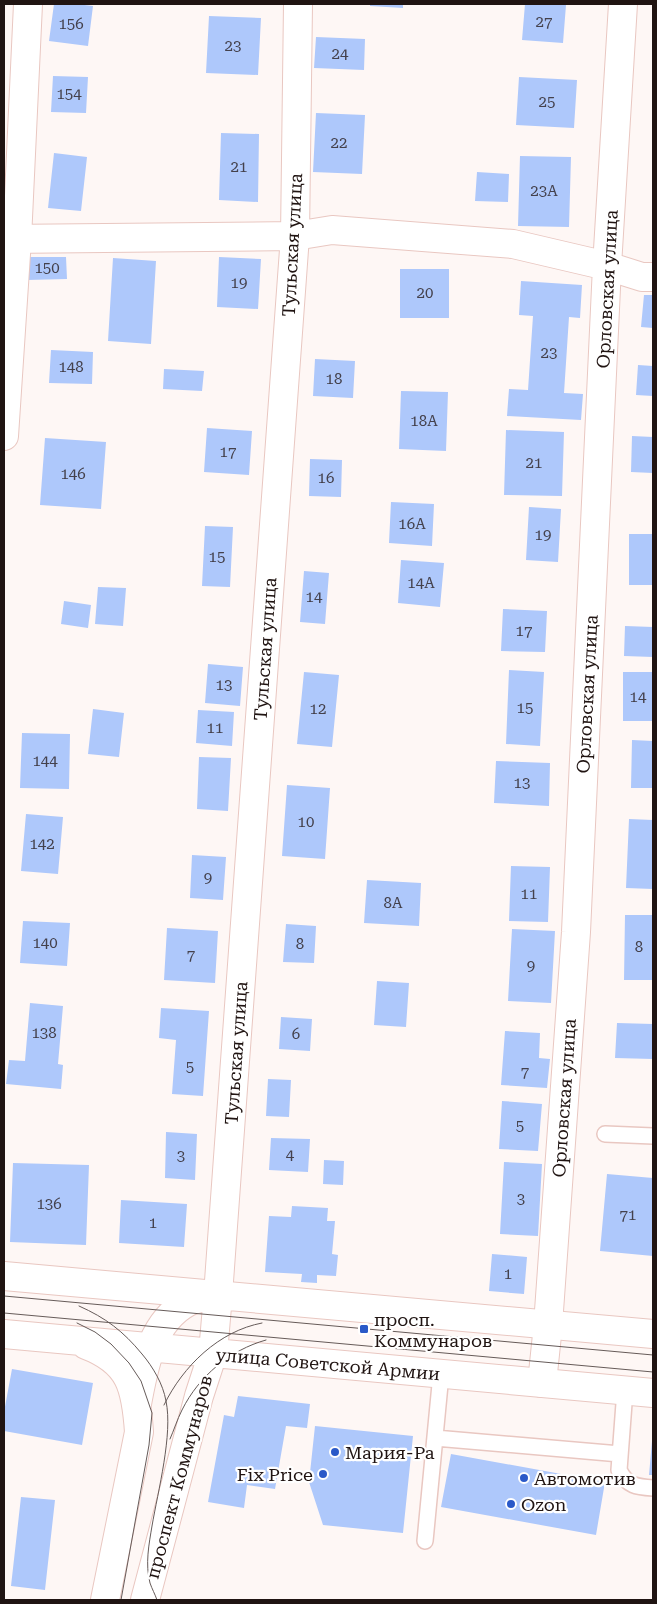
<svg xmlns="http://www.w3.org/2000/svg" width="657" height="1604" font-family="'Roboto Serif',serif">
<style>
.building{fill:#aec8fb}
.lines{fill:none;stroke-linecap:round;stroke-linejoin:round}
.lane-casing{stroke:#e9c7c1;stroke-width:18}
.street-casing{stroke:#e9c7c1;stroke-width:30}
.secondary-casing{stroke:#e9c7c1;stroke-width:30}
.lane{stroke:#fff;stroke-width:15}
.street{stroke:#fff;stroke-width:28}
.secondary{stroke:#fff;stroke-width:28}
.tram{stroke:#665b59;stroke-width:1}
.poi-dot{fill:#2a59c8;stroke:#fff;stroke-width:2}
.labels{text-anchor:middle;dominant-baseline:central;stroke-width:4.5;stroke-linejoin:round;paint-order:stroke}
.number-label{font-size:15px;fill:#44414c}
.street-label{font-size:18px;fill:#201412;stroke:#fff}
.poi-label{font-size:18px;fill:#201412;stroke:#fff;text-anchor:start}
</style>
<rect width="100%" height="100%" fill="#fef7f5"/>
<path class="building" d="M54 4H76L93 6 88 46 49 41Z
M370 4H403V8L370 6Z
M525 4 566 5 563 43 522 40Z
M209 16 261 18 258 75 206 73Z
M316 37 365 39 364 70 314 68Z
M53 76 88 77 86 113 51 112Z
M519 77 577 80 574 128 516 125Z
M316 113 365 115 362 174 313 172Z
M221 133 259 134 258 202 219 200Z
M54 153 87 157 81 211 48 208Z
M520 156 571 157 569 227 518 226Z
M477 172 509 174 508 202 475 201Z
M27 257H66L67 279 27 280Z
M219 257 261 259 258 309 217 307Z
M113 258 156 261 151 344 108 341Z
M400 269H449V318H400Z
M521 281 582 285 580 318 569 317 564 393 583 394 581 420 507 416 509 389 528 390 533 316 519 315Z
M644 295H653V328L641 327Z
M51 350 93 352 92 384 49 383Z
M315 359 355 361 353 398 313 396Z
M638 365 653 366V396L636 395Z
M164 369 204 371 202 391 163 389Z
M401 391 448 392 446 451 399 449Z
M207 428 252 431 249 475 204 472Z
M506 430 564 432 562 496 504 495Z
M632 436 653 437V473L631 472Z
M45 438 106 442 101 509 40 505Z
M310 459 342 460 341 497 309 496Z
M391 502 434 504 432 546 389 543Z
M529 507 561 509 558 562 526 560Z
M205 526 233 527 230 587 202 586Z
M629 534H653V585H629Z
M401 560 444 563 440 607 398 603Z
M304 571 329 573 325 624 300 622Z
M98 587 126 588 123 626 95 624Z
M64 601 91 605 88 628 61 624Z
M503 609 547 611 545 652 501 651Z
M625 626 653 627V657L624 656Z
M208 664 243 667 240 706 205 703Z
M509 670 544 672 540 746 506 744Z
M304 672 339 675 332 747 297 744Z
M623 672H653V721H623Z
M93 709 124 713 119 757 88 754Z
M198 710 234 712 232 746 196 743Z
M22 733 70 734 69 789 20 788Z
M632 740 653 741V788H631Z
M199 757 231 758 228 811 197 809Z
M496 761 550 763 549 806 494 803Z
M287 785 330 788 325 859 282 856Z
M26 814 63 817 58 874 21 871Z
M629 819 653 820V889L626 888Z
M192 855 226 857 223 900 190 898Z
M511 866 550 867 548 922 509 921Z
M367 880 421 883 419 926 364 923Z
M625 915H653V980H624Z
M23 921 70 923 67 966 20 963Z
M286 924 316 926 314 963 283 962Z
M167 928 218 931 215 983 164 980Z
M512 929 555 931 551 1003 508 1001Z
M377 981 409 983 406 1027 374 1025Z
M30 1003 63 1006 58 1064 63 1065 61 1089 6 1084 9 1060 25 1061Z
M161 1008 209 1011 203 1096 172 1094 176 1040 159 1038Z
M281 1017 312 1019 310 1051 279 1049Z
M617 1023 653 1024V1059L615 1058Z
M505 1031 540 1033 539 1058 550 1059 547 1088 501 1085Z
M268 1079 291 1080 289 1117 266 1116Z
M502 1101 542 1104 538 1151 499 1149Z
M166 1132 197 1134 195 1180 165 1178Z
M271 1138 310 1139 308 1172 269 1170Z
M324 1160 344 1161 343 1185 323 1184Z
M504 1162 542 1164 538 1236 500 1234Z
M13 1163 89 1165 86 1245 10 1242Z
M607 1174 653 1178V1256L600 1251Z
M121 1200 187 1204 184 1247 119 1243Z
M292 1206 328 1208 327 1221H335L332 1254 338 1255 336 1276 317 1275V1283L301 1282 302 1274 265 1272 269 1216 291 1217Z
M492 1254 527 1257 524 1294 489 1291Z
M12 1369 93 1383 82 1445 4 1431V1412Z
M238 1396 310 1404 307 1428 286 1426 275 1489 247 1485 244 1508 208 1502 224 1415 234 1417Z
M315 1426 413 1436 403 1533 323 1525 309 1482Z
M652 1441H653V1475H649Z
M451 1454 605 1482 596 1535 441 1507Z
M21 1497 55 1500 45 1590 11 1586Z"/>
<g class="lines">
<defs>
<path id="lane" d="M605 1134 653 1136
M625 1390 619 1470C627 1486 637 1487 653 1488
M435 1438 620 1454
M425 1541 441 1374"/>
<path id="street" d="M4 239 295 236 332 230 513 244 607 266 642 277H653
M4 436 17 239 28 4
M218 1295 295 236 298 4
M542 1383 548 1325 576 932 607 266 623 4"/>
<path id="secondary" d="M4 1276 653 1334
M4 1334 653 1393
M86 1345C131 1362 136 1388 139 1432L105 1600
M137 1404C144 1367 151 1322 188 1302 196 1298 208 1297 218 1295L213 1353 199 1396 145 1600"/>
</defs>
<use href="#lane" class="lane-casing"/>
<use href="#street" class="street-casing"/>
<use href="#secondary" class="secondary-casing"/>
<use href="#lane" class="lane"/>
<use href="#street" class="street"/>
<use href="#secondary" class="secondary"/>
<path class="tram" d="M4 1296 653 1355
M79 1306C106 1318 123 1331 142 1354 153 1367 163 1384 166 1401 173 1434 158 1491 152 1526 149 1544 145 1564 150 1583 152 1589 155 1594 157 1600
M4 1313 653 1372
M77 1323 95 1332 111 1344 129 1363 141 1381 152 1413 149 1445 121 1600
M164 1405C183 1366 219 1331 262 1323
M170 1439C174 1430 177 1420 182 1410 199 1376 230 1350 266 1340"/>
</g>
<g class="poi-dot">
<rect x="359" y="1324" width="10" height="10" rx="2.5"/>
<circle cx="335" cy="1452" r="5"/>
<circle cx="323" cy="1474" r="5"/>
<circle cx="524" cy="1478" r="5"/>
<circle cx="511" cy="1504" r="5"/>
</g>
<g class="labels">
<g class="number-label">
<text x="544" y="22">27</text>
<text x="71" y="24">156</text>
<text x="233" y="46">23</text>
<text x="340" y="54">24</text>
<text x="69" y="94">154</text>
<text x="547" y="102">25</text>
<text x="339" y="143">22</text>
<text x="239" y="167">21</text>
<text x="544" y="191">23А</text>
<text x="47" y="268">150</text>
<text x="239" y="283">19</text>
<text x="425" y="293">20</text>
<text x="549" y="353">23</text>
<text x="71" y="367">148</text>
<text x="334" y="379">18</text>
<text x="424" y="421">18А</text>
<text x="228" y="452">17</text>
<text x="534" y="463">21</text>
<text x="73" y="474">146</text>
<text x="326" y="478">16</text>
<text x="412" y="524">16А</text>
<text x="543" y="535">19</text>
<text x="217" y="557">15</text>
<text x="421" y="583">14А</text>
<text x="314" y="597">14</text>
<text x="524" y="631">17</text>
<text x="224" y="685">13</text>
<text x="638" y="697">14</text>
<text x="525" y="708">15</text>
<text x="318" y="709">12</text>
<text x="215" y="728">11</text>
<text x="45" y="761">144</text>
<text x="522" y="783">13</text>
<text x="306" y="822">10</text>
<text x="42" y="844">142</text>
<text x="208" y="878">9</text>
<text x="529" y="894">11</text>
<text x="393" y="903">8А</text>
<text x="45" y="943">140</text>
<text x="300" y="944">8</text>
<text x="639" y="947">8</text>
<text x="191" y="955">7</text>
<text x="531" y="966">9</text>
<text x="44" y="1033">138</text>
<text x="296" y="1034">6</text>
<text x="190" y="1067">5</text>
<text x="525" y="1072">7</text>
<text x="520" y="1126">5</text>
<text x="290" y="1155">4</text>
<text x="181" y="1156">3</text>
<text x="521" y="1199">3</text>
<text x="49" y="1204">136</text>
<text x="628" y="1215">71</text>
<text x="153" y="1223">1</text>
<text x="508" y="1274">1</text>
</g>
<g class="street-label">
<text transform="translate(292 245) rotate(-87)">Тульская улица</text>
<text transform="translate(607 289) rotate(-87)">Орловская улица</text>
<text transform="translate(265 649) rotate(-86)">Тульская улица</text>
<text transform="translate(587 694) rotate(-87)">Орловская улица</text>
<text transform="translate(236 1053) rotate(-86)">Тульская улица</text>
<text transform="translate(564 1098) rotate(-86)">Орловская улица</text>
<text transform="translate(328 1364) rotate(5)">улица Советской Армии</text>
<text transform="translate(179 1477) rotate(-75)">проспект Коммунаров</text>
</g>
<g class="poi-label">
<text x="374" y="1319">просп.<tspan x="374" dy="21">Коммунаров</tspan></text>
<text x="345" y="1452">Мария-Ра</text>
<text x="313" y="1474" text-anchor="end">Fix Price</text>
<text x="534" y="1478">Автомотив</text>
<text x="521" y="1504">Ozon</text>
</g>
</g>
<rect width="657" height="1604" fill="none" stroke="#201412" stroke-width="10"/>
</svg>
